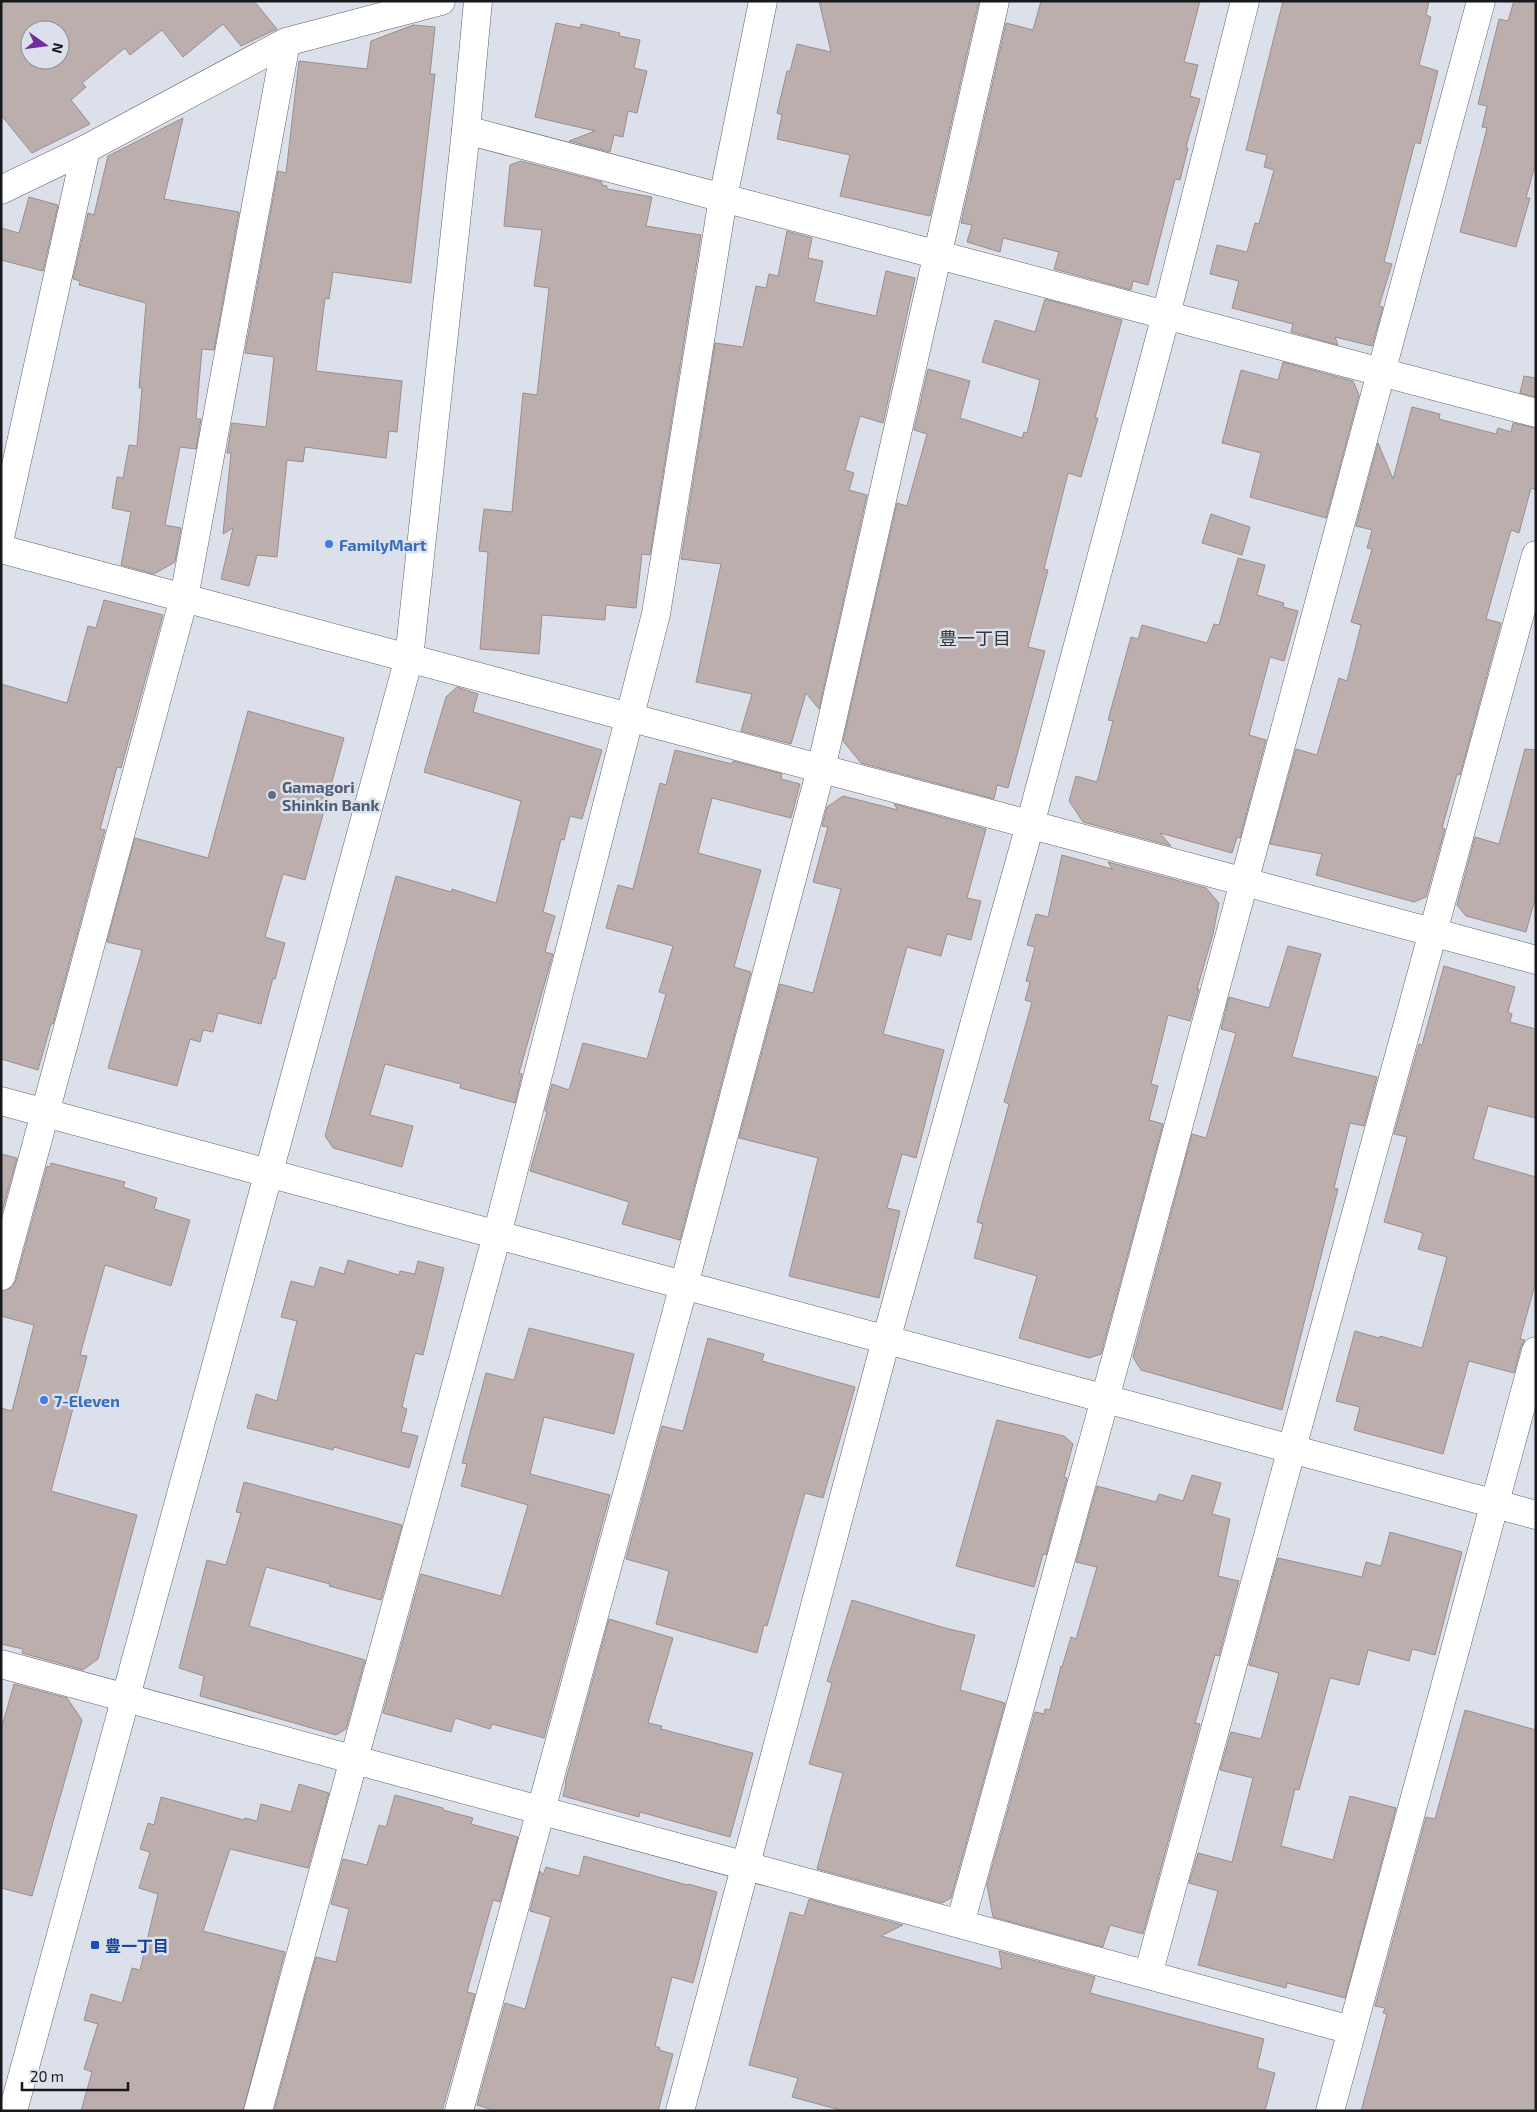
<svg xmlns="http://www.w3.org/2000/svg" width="1537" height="2112" font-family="'Exo 2','Noto Sans JP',sans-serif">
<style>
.building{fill:#bbaead;stroke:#9b8f8e;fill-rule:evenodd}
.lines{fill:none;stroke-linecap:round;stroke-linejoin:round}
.minor-casing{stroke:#5d616a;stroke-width:29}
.tertiary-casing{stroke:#5d616a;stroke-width:29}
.minor{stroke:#fff;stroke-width:28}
.tertiary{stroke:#fff;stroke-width:28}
.shop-dot{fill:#3f7fe0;stroke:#dce0ea;stroke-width:2}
.service-dot{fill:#5c6f8a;stroke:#dce0ea;stroke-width:2}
.transit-dot{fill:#1a4fb4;stroke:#dce0ea;stroke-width:2}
.labels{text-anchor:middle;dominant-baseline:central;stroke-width:5;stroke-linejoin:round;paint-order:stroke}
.shop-label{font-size:16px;font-weight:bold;fill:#366cbe;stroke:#dce0ea;text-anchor:start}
.service-label{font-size:16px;font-weight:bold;fill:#4e5e75;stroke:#dce0ea;text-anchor:start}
.transit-label{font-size:16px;font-weight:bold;fill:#164399;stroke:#dce0ea;text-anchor:start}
.neighbourhood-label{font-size:18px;fill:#31353d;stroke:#dce0ea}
</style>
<rect width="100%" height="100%" fill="#dce0ea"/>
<path class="building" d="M1 1H254L277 29 241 46 223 24 183 57 162 30 130 55 125 48 82 83 86 87 71 100 90 124 32 153 1 115ZM30 30H60V60H30Z
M819 1H979L930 216 840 196 850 155 777 139 782 115 777 113 787 71H790L797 44 831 52Z
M1041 1H1200L1184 62 1198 65 1190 96 1200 99 1186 147 1188 148 1180 180 1175 179 1148 285 1133 281 1131 290 1054 269 1059 252 1003 238 1000 252 967 242 972 225 961 223 1006 23 1033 30Z
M1283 1H1429L1426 15 1431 17 1419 65 1438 71 1420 144 1415 142 1384 262 1392 264 1379 306 1383 307 1372 346 1335 337 1338 345 1291 332 1293 324 1232 308 1239 281 1210 274 1217 245 1247 252 1255 223 1259 224 1274 170 1264 167 1267 155 1246 150Z
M1514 1H1536V162L1526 198H1530L1516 247 1460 232 1487 128 1482 127 1487 106 1478 104 1499 19 1508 21Z
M556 23 580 28 581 24 620 33 619 36 640 40 634 68 647 71 637 113 628 111 623 137 614 135 610 152 569 141 595 131 535 117Z
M413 25 435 27 430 74H435L411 283 333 272 329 299 325 298 316 371 402 381 397 432 389 431 386 458 305 447 303 462 287 460 277 557 257 555 249 586 221 579 233 528 223 534 231 453H227L232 423 266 427 274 357 245 353 278 171 286 173 299 61 367 69 371 41Z
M183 118 164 199 239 212 214 350 202 349 196 419H201L196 449 180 447 165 525 181 528 175 562 154 574 121 565 131 512 112 508 117 477 123 478 129 445 137 446 142 388H139L146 303 79 285 80 281 73 279 88 213 94 215 108 156Z
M521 161 602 182V185L607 186V189L652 197 646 226 701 235 650 555 642 554 636 608 606 605 605 620 542 615 539 654 480 649 488 552 479 551 484 509 512 512 523 393 537 395 549 288 534 286 542 230 504 226 510 165Z
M29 197 58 205 43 271 1 260V228L19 233Z
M787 231 812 238 808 258 823 261 814 302 876 316 886 271 915 278 883 423 860 416 845 470 854 473 849 490 867 495 819 709 806 693 791 744 741 731 752 694 696 682 721 564 681 559 715 343 743 347 756 286 766 288 769 274 778 276Z
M1045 299 1122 320 1095 418H1098L1081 477 1068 473 1044 569 1048 570 1028 647 1045 651 1008 788 997 785 994 799 861 763 843 741 897 503 907 506 927 434 914 430 928 369 970 381 960 418 1022 438 1024 432 1027 433 1040 380 982 362 995 320 1035 332Z
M1283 362 1353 381 1359 395 1326 518 1250 497 1261 453 1222 443 1241 370 1278 380Z
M1524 376 1536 378V397L1520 393Z
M1412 407 1440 414 1439 419 1496 434 1498 428 1511 432 1513 423 1536 428V490L1531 488 1519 533 1511 530 1486 619 1501 623 1460 775 1457 774 1442 828 1445 829 1426 897 1414 902 1316 875 1322 854 1270 844 1296 749 1317 755 1339 678 1347 681 1361 625 1351 622 1372 549 1367 548 1372 530 1356 526 1378 443 1393 479Z
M1211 514 1250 527 1242 555 1202 543Z
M1238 558 1265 565 1257 595 1284 603 1283 607 1298 611 1284 661 1270 657 1249 735 1266 740 1240 838 1237 837 1232 853 1160 833 1171 846 1083 822 1069 801 1076 776 1097 782 1113 721 1108 720 1131 637 1138 639 1142 625 1207 643 1214 624 1219 625Z
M104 600 163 615 121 768 117 767 100 829 105 830 53 1024H51L38 1070 1 1059V684L67 703 88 626 96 628Z
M457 687 478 694 473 712 602 750 582 819 570 816 564 840 561 839 543 912 555 916 545 952 553 954 519 1073 522 1074 515 1103 460 1088 461 1084 385 1064 370 1115 413 1126 402 1167 333 1148 325 1136 396 876 451 892 452 889 496 903 521 801 424 772 446 697Z
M248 711 344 738 305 880 283 874 265 937 285 943 275 979 273 978 261 1024 218 1013 213 1032 203 1030 200 1042 190 1039 177 1086 108 1068 142 950 107 942 135 838 208 858Z
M1525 749 1536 750V895L1526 932 1466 916 1457 905 1475 837 1499 844Z
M675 750 732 764 733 761 782 774 781 779 800 784 791 818 712 798 698 853 761 870 734 967 751 972 680 1240 622 1224 629 1202 530 1171 547 1112 545 1111 552 1084 569 1090 583 1043 647 1059 666 994 659 992 673 946 606 928 618 885 633 889 660 783 666 785Z
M843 796 898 810 894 804 986 829 967 898 981 901 971 940 947 934 941 956 907 947 883 1034 944 1050 916 1158 902 1154 887 1208 900 1211 879 1298 789 1276 818 1158 739 1138 780 984 813 993 841 889 813 882 828 827 822 826 827 807Z
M1062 855 1112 869 1108 862 1206 888 1219 903 1213 934 1197 989H1199L1190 1021 1168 1015 1151 1084 1158 1086 1149 1120 1163 1124 1101 1354 1089 1358 1019 1338 1037 1276 974 1258 983 1224 977 1222 1009 1104 1004 1102 1032 1002 1025 1000 1030 982 1026 981 1035 947 1027 945 1036 914 1048 917Z
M1288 946 1321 954 1292 1057 1377 1077 1364 1126 1350 1123 1334 1188 1338 1189 1282 1410 1141 1370 1133 1357 1192 1134 1206 1138 1236 1033 1221 1029 1229 997 1269 1008Z
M1444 966 1515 987 1508 1012 1512 1014 1510 1022 1536 1029V1118L1488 1106 1473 1159 1536 1177V1281L1520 1339 1525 1340 1521 1347 1514 1373 1469 1361 1443 1454 1354 1430 1360 1407 1336 1401 1355 1331 1379 1338 1380 1336 1422 1348 1447 1257 1418 1249 1423 1233 1384 1222 1407 1137 1394 1134 1419 1044 1422 1045Z
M1 1154 17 1158 1 1215Z
M51 1163 125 1182 123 1187 157 1198 154 1209 190 1220 171 1286 105 1265 80 1355 87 1356 51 1491 137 1515 98 1659 83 1670 22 1653 23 1649 1 1644V1408L12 1411 34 1325 1 1316V1291L12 1287 16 1280 47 1166 50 1167Z
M348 1260 399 1275 400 1271 415 1274 418 1261 444 1268 423 1355 415 1353 402 1407 407 1409 401 1432 418 1436 409 1468 334 1447 333 1450 247 1428 256 1394 277 1401 297 1321 281 1317 291 1281 314 1287 320 1267 344 1274Z
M529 1328 634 1354 614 1434 544 1417 530 1474 610 1495 544 1738 492 1724 490 1729 455 1718 451 1732 383 1713 421 1574 501 1596 528 1505 461 1486 467 1464 462 1463 486 1373 514 1380Z
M708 1338 764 1354 762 1361 855 1387 823 1498 805 1493 767 1626 764 1625 757 1653 656 1624 669 1571 626 1559 662 1426 683 1431Z
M997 1420 1064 1436 1073 1444 1064 1477 1067 1478 1046 1555 1043 1554 1034 1587 956 1566Z
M1192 1475 1221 1483 1212 1514 1230 1519 1218 1576 1239 1581 1219 1656 1215 1655 1195 1723 1200 1724 1143 1934 1110 1925 1103 1947 993 1917 987 1885 1035 1712 1044 1714 1045 1709 1050 1710 1061 1666 1062 1667 1071 1637 1076 1639 1097 1567 1076 1562 1097 1486 1156 1502 1159 1494 1183 1501Z
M244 1482 402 1525 381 1600 329 1586 330 1584 266 1567 249 1626 365 1660 346 1729 336 1735 200 1696 204 1676 179 1668 207 1560 226 1565 241 1513 236 1512Z
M1390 1532 1462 1552 1435 1655 1412 1649 1409 1661 1368 1650 1359 1685 1330 1678 1299 1790 1295 1789 1281 1846 1333 1860 1350 1796 1396 1808 1345 1998 1287 1983 1286 1988 1198 1965 1218 1891 1189 1883 1198 1853 1232 1862 1253 1778 1220 1770 1231 1732 1261 1739 1279 1673 1249 1665 1278 1558 1362 1577 1366 1562 1381 1566Z
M852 1600 945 1628 975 1635 960 1690 1005 1703 951 1898 942 1903 817 1869 843 1773 809 1764 832 1683 827 1681Z
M609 1619 673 1638 648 1723 662 1726 661 1729 753 1753 730 1837 640 1812 639 1817 563 1796 566 1783H565Z
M14 1684 67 1698 82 1720 32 1896 1 1888V1730Z
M1465 1710 1536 1730V2111H1361L1387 2014 1383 2013 1385 2008 1375 2006 1426 1817 1435 1819Z
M299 1784 329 1793 308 1868 230 1849 203 1931 285 1952 243 2111H81L92 2072 84 2069 98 2024 84 2020 91 1994 122 2003 132 1968 140 1970 158 1894 139 1888 150 1852 140 1849 148 1823 154 1825 161 1797 244 1820 245 1818 257 1821 261 1804 291 1812Z
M395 1795 443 1808V1810L473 1818 471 1824 518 1837 500 1902 493 1900 467 1992 475 1994 442 2111H274L316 1957 336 1962 349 1909 331 1904 343 1859 367 1865 379 1825 386 1827Z
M584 1856 687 1885 688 1884 717 1892 693 1983 672 1977 655 2046 660 2048 659 2050 673 2054 658 2111H496L477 2105 505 2003 525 2009 551 1917 530 1911 540 1871 543 1875 546 1867 579 1876Z
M809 1899 903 1925 881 1936 1002 1969 999 1951 1095 1977 1090 1993 1264 2039 1257 2068 1275 2073 1265 2111H844L792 2097 798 2078 749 2065 790 1912 804 1916Z"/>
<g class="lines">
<defs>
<path id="minor" d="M466 130 1536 413
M1 190 86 149 286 42 441 1
M1 533 86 149
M1 549 1536 960
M1 1276 184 598 286 42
M1 1664 1351 2030
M960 1924 1105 1399 1481 1
M1148 1975 1536 555
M258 2111 497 1235 656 614 723 198 763 1
M459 2111 684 1285 821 769 995 1
M1330 2111 1536 1351"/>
<path id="tertiary" d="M1 1101 1536 1515
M13 2111 409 658 466 130 478 1
M680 2111 886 1340 1030 825 1166 315 1245 1"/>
</defs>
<use href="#minor" class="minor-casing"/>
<use href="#tertiary" class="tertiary-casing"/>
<use href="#minor" class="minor"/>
<use href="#tertiary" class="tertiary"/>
</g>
<g class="shop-dot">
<circle cx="329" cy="544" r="5"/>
<circle cx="44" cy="1400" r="5"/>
</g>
<circle class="service-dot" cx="272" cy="795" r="5"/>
<rect class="transit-dot" x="90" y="1940" width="10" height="10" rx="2.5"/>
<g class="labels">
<g class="shop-label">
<text x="339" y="544">FamilyMart</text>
<text x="54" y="1400">7-Eleven</text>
</g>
<g class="service-label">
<text x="282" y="786">Gamagori<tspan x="282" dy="18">Shinkin Bank</tspan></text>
</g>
<g class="transit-label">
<text x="105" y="1945">豊一丁目</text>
</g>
<g class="neighbourhood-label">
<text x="975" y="638">豊一丁目</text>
</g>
</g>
<rect width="1537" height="2112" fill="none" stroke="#17181c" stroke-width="5"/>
<g transform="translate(45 45) rotate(104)"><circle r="24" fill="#dce0ea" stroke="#8d9098"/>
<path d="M0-4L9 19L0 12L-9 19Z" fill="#742da1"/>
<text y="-8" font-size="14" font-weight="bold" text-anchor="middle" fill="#17181c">N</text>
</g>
<path d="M22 2082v8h106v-8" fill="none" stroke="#17181c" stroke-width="2.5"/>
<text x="30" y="2082" font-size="15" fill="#17181c" stroke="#dce0ea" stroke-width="4" paint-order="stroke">20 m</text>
</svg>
